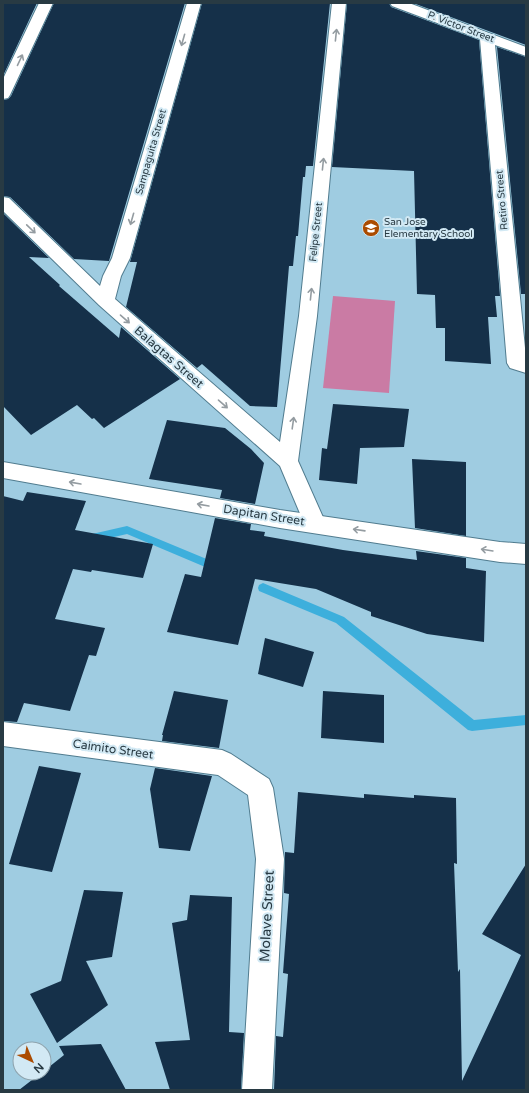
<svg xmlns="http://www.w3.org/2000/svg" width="529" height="1093" font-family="'Varela Round',sans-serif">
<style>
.green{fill:#ca7ba4}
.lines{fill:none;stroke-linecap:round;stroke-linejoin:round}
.stream{fill:#3dafdc;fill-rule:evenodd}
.building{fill:#153049}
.minor-casing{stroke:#517c8f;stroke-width:2}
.tertiary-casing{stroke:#517c8f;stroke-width:2}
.minor{fill:#fff;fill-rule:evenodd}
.tertiary{fill:#fff;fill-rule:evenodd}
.oneway{stroke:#949ca1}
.labels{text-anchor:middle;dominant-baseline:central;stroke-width:4;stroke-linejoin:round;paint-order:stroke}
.far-street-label{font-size:10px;fill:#283a43;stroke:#d2e9f4}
.far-poi-label{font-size:10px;fill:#283a43;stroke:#d2e9f4;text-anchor:start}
.street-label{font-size:12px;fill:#283a43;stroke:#d2e9f4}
.near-street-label{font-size:14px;fill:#283a43;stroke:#d2e9f4}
</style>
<rect width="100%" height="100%" fill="#9fcce1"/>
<path class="green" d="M333 296 395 301 389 393 323 388Z"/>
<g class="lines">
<path class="stream" d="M127 526 221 565 222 568 221 571 217 572 127 534 92 542 88 541 87 538 88 535 92 534Z
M263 583 344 617 474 720 526 715V725L472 731 468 730 336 623 259 591 258 588 259 585Z"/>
</g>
<path class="building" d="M3 3H37L3 76Z
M54 3H185L109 261 74 259 10 197 3 196V100L8 99 11 96Z
M202 3H330L313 166H306L305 177H303L298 236H296L293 266H289L277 407 250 406 202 364 197 368 126 307 137 262H130Z
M347 3H389L391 7 479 40 500 296H495L497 317H488L491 364 445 361V328H436L435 295 417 294 414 171 332 167Z
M413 3H526V45Z
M497 47 526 57V294H521Z
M3 213 49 258 29 257 60 285 59 286 119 338 121 327 180 379 104 428 94 418 92 419 77 405 31 435 3 406Z
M333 404 409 409 404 447 360 448 357 484 319 480 322 448 327 449Z
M167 420 225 428 251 449 264 463 255 504 220 498 222 490 149 479Z
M412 459 466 462V536L415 528Z
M27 492 86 501 75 530 153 544 143 578 92 570 91 572 73 569 55 619 105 628 96 656 89 655 70 711 24 703 17 722 3 721V496L23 501Z
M215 518 251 524 250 530 265 532 264 536 343 550 417 560 416 551 466 558V568L486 571 484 642 427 634 371 616V612L316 589 255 579 238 645 167 632 185 574 201 577Z
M265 638 314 652 303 687 258 674Z
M174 691 228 700 219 748 162 741 163 735H162Z
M323 691 384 695V743L321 738Z
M39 766 81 773 52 872 9 864Z
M155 768 212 776 190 851 159 848 150 789Z
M298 792 364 798V794L414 798V795L456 798 457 864 454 863 458 972 460 969 462 1081 521 955 482 934 526 864V1090H274L276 1036 283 1037 288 974 283 973 289 894 284 893 285 852 294 853Z
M84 890 123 892 112 957 86 961 108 1005 57 1043 30 994 61 981Z
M190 895 232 897 229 1032 244 1033 241 1090H170L155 1042 190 1040 172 923 187 920Z
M101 1044 126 1090H19L41 1073H44V1071L64 1055 59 1046Z"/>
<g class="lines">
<defs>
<path id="minor" d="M39 3H53L10 95 8 98 3 99V79Z
M187 3H201L130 258 121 276 115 299 280 442 299 316 332 3H346L317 316 298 461 326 524 323 530 315 533 307 530 280 466 99 305 3 211V197L9 198 100 286 103 276 112 258Z
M390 3H409L526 47V56L495 45 526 358V373L510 368 507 363 480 39 392 6Z
M3 722 222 750 231 754 269 779 273 788 284 859 272 1090H242L256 859 248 795 218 775 3 746Z"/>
<path id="tertiary" d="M3 462 280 510 500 542 526 544V564L500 562 280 528 3 478Z"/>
</defs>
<use href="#minor" class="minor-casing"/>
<use href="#tertiary" class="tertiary-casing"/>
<use href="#minor" class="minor"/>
<use href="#tertiary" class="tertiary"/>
</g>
<defs><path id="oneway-shaft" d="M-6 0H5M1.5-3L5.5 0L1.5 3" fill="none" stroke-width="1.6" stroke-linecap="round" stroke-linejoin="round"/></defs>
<g class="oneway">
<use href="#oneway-shaft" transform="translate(336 35) rotate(-84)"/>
<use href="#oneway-shaft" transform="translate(183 40) rotate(106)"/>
<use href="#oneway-shaft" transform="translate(20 60) rotate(-65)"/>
<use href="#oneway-shaft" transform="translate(323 164) rotate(-84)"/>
<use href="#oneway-shaft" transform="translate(132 219) rotate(106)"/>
<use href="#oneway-shaft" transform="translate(31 229) rotate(44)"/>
<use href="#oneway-shaft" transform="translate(311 294) rotate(-84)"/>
<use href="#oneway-shaft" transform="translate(125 319) rotate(41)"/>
<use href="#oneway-shaft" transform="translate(223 404) rotate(41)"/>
<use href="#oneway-shaft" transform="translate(293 423) rotate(-82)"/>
<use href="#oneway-shaft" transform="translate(75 483) rotate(-170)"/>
<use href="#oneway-shaft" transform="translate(203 505) rotate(-170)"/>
<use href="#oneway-shaft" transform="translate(359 530) rotate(-172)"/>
<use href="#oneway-shaft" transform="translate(487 550) rotate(-171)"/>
</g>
<defs>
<symbol id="school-disc" viewBox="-11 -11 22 22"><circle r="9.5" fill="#ab4b00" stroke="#d2e9f4"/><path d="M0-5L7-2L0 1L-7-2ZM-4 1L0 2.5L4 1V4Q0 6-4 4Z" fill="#fff"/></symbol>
</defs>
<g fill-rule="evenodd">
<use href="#school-disc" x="361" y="218" width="20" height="20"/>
</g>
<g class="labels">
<g class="far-street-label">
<text transform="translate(461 27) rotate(21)">P. Victor Street</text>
<text transform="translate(151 152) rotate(-74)">Sampaguita Street</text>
<text transform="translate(502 200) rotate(-95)">Retiro Street</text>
<text transform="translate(316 232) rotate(-84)">Felipe Street</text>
</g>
<g class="far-poi-label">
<text x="384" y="222">San Jose<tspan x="384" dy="12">Elementary School</tspan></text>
</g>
<g class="street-label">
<text transform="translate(169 357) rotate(41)">Balagtas Street</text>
<text transform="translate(264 515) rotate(9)">Dapitan Street</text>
<text transform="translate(113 749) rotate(8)">Caimito Street</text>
</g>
<g class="near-street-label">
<text transform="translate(267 916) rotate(-87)">Molave Street</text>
</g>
</g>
<rect width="529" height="1093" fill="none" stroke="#283a43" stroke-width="8"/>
<g transform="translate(32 1061) rotate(136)"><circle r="19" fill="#d2e9f4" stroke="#8ea3ad"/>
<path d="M0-3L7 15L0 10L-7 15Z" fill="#ab4b00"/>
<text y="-6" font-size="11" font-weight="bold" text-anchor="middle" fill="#283a43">N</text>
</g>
</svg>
